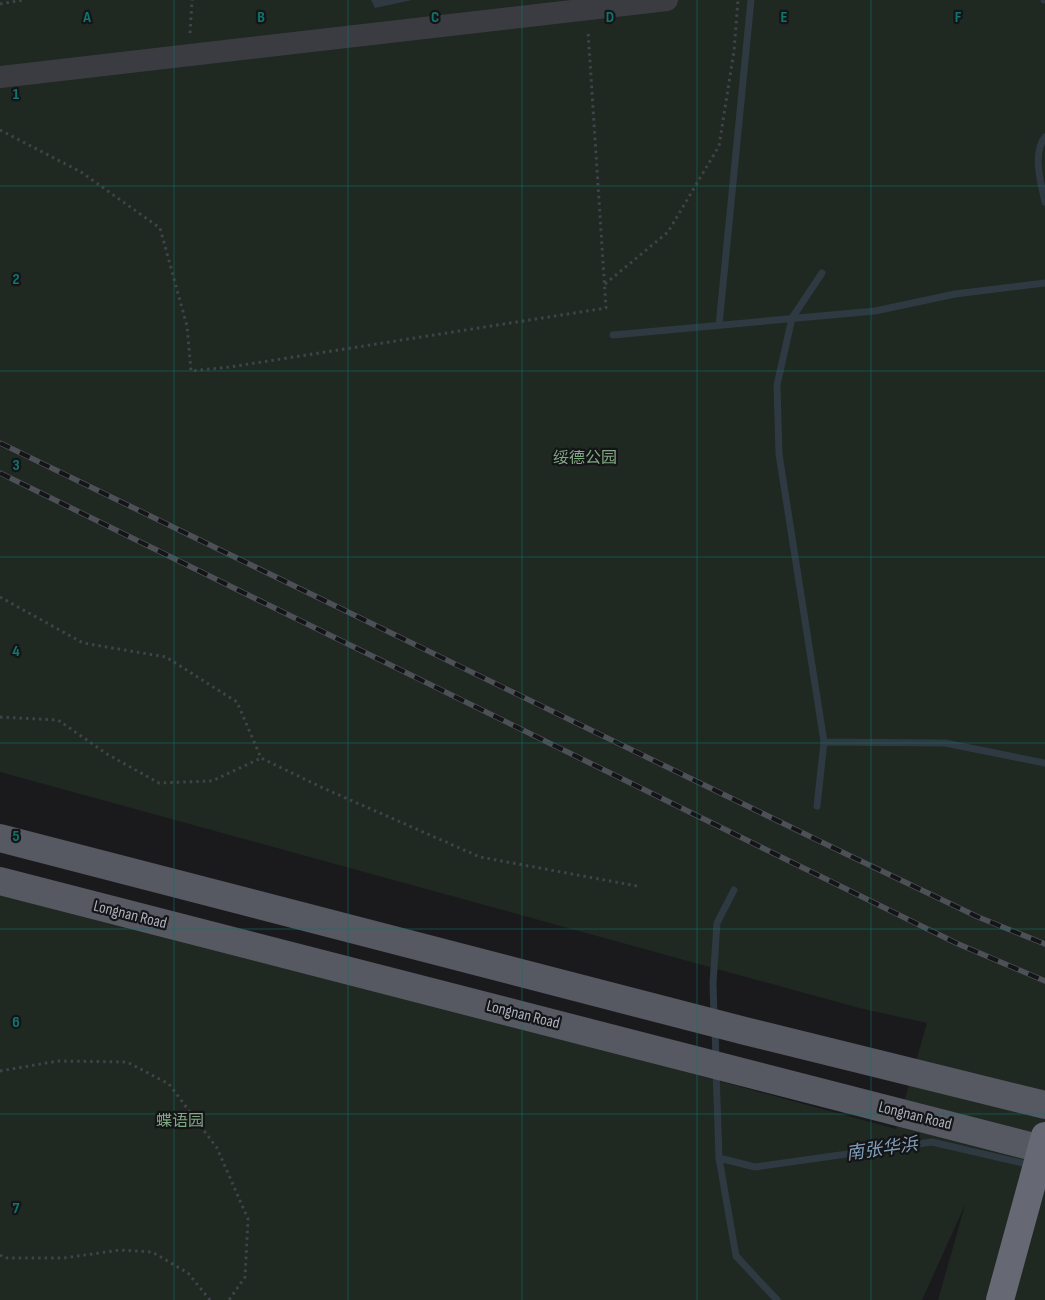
<svg xmlns="http://www.w3.org/2000/svg" width="1045" height="1300" font-family="'Sofia Sans Condensed','Noto Sans SC',sans-serif">
<style>
.green{fill:#1f2821}
.water{fill:#2e3942}
.lines{fill:none;stroke-linecap:round;stroke-linejoin:round}
.stream{stroke:#2e3942;stroke-width:7}
.path{stroke:#404349;stroke-width:3;stroke-dasharray:2.5 4;stroke-linecap:butt}
.minor{stroke:#3b3c42;stroke-width:22}
.primary{stroke:#565961;stroke-width:28}
.rail-casing{stroke:#4d5057;stroke-width:5.5}
.rail{stroke:#151518;stroke-width:4;stroke-dasharray:11;stroke-linecap:butt}
.motorway-bridge{stroke:#666973;stroke-width:28}
.grid{fill:none;stroke:#0f766e;stroke-width:1;stroke-opacity:0.55}
.labels{text-anchor:middle;dominant-baseline:central;stroke-width:4.5;stroke-linejoin:round;paint-order:stroke}
.park-label{font-size:16px;fill:#81a984;stroke:#151518}
.street-label{font-size:16px;fill:#abb1bd;stroke:#151518}
.water-label{font-size:18px;font-style:italic;fill:#809eba;stroke:#151518}
.grid-label{font-size:16px;text-anchor:middle;font-weight:bold;fill:#0f766e;stroke:#151518;stroke-width:4.5;stroke-linejoin:round;paint-order:stroke}
</style>
<rect width="100%" height="100%" fill="#1a1a1d"/>
<path class="green" d="M0 0H1045V1300H938L965 1205 922 1300H0V886L896 1129 927 1023 859 1008 0 772Z"/>
<path class="water" d="M371 0H412L375 8Z"/>
<g class="lines">
<path class="stream" d="M1044 0H1045
M1045 137C1032 154 1041 183 1045 202
M719 325 751 0
M613 335 875 311 955 294 1045 283
M824 742 945 743 1045 763
M817 806 824 742 779 454 777 385 792 318 822 273
M714 1017 713 983 717 923 734 890
M715 1030 716 1059
M716 1070 719 1158 736 1256 777 1300
M719 1158 755 1167 932 1142 1031 1165"/>
<path class="path" d="M0 4 23 0
M190 33 192 0
M0 130 81 172 160 228 187 326 191 371 230 367 606 308 588 31
M605 284 668 232 719 146 734 51 738 0
M0 597 83 643 166 657 237 702 261 758 323 788 480 857 637 886
M0 717 58 720 107 754 159 783 212 781 261 758
M0 1071 58 1061 127 1062 169 1084 217 1148 248 1219 245 1277 229 1300
M0 1255 5 1258H64L120 1250 152 1252 188 1273 210 1300"/>
<path class="minor" d="M0 77 667 0"/>
<path class="primary" d="M0 838 745 1031 1045 1105
M0 881 1045 1150"/>
<defs>
<path id="rail" d="M0 443 842 852 978 917 1045 944
M0 473 956 943 1045 981"/>
</defs>
<use href="#rail" class="rail-casing"/>
<use href="#rail" class="rail"/>
<path class="motorway-bridge" d="M1000 1300 1045 1136"/>
</g>
<path class="grid" d="M174 0V1300M348 0V1300M522 0V1300M697 0V1300M871 0V1300M0 186H1045M0 371H1045M0 557H1045M0 743H1045M0 929H1045M0 1114H1045"/>
<g class="labels">
<g class="park-label">
<text x="585" y="458">绥德公园</text>
<text x="180" y="1121">蝶语园</text>
</g>
<g class="street-label">
<text transform="translate(130 915) rotate(14)">Longnan Road</text>
<text transform="translate(523 1015) rotate(14)">Longnan Road</text>
<text transform="translate(915 1116) rotate(14)">Longnan Road</text>
</g>
<g class="water-label">
<text transform="translate(882 1149) rotate(-8)">南张华浜</text>
</g>
</g>
<g class="grid-label">
<text x="87" y="22">A</text>
<text x="261" y="22">B</text>
<text x="435" y="22">C</text>
<text x="610" y="22">D</text>
<text x="784" y="22">E</text>
<text x="958" y="22">F</text>
<text x="16" y="99">1</text>
<text x="16" y="284">2</text>
<text x="16" y="470">3</text>
<text x="16" y="656">4</text>
<text x="16" y="841">5</text>
<text x="16" y="1027">6</text>
<text x="16" y="1213">7</text>
</g>
</svg>
